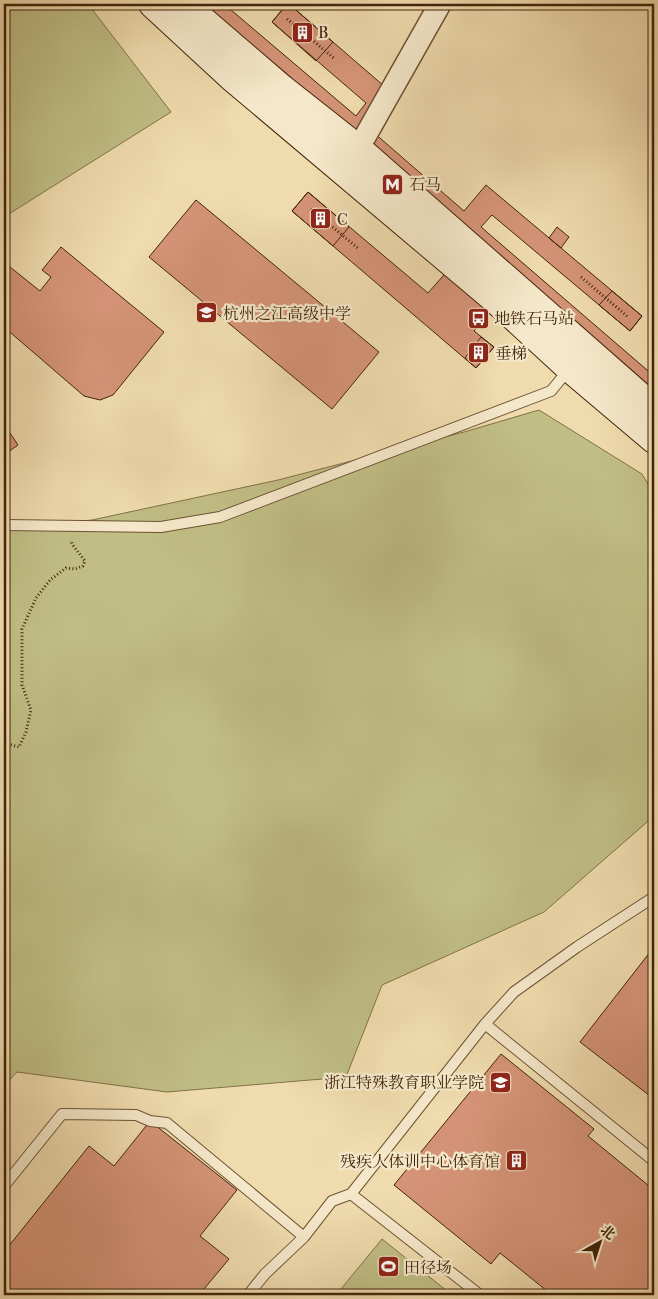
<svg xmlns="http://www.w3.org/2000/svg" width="658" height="1299" font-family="'IM FELL French Canon','Noto Serif SC',serif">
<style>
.green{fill:#c0be85;stroke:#817248}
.building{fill:#d49376;stroke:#42250b}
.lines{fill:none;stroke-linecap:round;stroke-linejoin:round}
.lane-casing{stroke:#6d5234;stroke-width:12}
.street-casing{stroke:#6d5234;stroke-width:24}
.secondary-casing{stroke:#42250b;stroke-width:30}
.path{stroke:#42250b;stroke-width:3;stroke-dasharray:1 2.5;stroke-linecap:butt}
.lane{stroke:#f5e8ca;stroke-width:10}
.street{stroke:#f5e8ca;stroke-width:21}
.secondary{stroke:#f5e8ca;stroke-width:28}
.labels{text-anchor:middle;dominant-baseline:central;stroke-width:4.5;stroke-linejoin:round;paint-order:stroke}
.poi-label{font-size:16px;fill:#42250b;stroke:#f5e8ca;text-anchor:start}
</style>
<rect width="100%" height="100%" fill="#efdbad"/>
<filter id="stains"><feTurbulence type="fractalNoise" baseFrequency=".004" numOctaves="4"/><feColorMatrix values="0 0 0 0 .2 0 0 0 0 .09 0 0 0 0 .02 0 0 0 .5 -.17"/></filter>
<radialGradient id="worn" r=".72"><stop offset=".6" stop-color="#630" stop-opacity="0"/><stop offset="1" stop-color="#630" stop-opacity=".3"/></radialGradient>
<path class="green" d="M4 4H88L171 112 4 217Z
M539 410 642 474 654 494V816L544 912 382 985 346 1077 167 1092 17 1072 4 1086V527L92 520 278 480 464 432Z
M382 1239 452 1295H336Z"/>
<path class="building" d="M142 4H224L356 116 366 103 272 22 287 4H289L399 99 373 132 464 211 486 185 642 316 630 331 492 215 481 227 654 376V444L494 306 474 331 494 347 476 368 292 211 308 192 428 293 450 268Z
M287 4H289L333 42 316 61 272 22Z
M308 192 349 227 333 246 292 211Z
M196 200 379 352 332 409 149 257Z
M557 227 569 237 561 248 549 238Z
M61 247 164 332 113 395 100 400 84 396 4 327V264L5 263 40 291 51 277 42 270Z
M612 291 642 316 630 331 599 305Z
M481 337 494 347 476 368 465 358Z
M4 424 18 445 4 455Z
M654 947V1099L580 1042Z
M501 1054 594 1129 588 1136 654 1190V1295H552L500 1253 491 1264 394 1185Z
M150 1121 237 1190 200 1236 229 1259 199 1295H9L4 1289V1252L89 1146 114 1166Z"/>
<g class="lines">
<defs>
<path id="lane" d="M4 525 161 527 220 517 551 391 570 368
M654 897 577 947 514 992 485 1024 654 1161
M4 1186 62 1114 136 1115 150 1121 167 1123 304 1237
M248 1295 265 1274 304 1237 332 1201 351 1194
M480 1295 351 1194 485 1024"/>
<path id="street" d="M358 149 440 4"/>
<path id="secondary" d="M153 4 232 77 494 298 570 368 654 439
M183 4 282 89 358 149 654 409"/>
</defs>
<use href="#lane" class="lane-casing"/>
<use href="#street" class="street-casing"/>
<use href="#secondary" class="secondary-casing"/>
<path class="path" d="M287 19 335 59
M311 209 359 249
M581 277 628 317
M4 743 19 747 26 732 31 710 22 685V629L36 598 50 580 66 568 75 569 83 566 85 561 72 544 71 540"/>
<use href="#lane" class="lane"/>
<use href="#street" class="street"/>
<use href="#secondary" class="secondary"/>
</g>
<defs>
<symbol id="building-square" viewBox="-11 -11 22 22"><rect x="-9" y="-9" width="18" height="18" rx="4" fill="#8f2418" stroke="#f5e8ca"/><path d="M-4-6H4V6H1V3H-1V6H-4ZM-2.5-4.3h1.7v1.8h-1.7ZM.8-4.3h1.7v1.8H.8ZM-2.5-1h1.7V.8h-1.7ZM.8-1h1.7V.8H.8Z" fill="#fff"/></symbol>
<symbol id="metro-square" viewBox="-11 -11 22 22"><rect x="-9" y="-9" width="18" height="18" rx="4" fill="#8f2418" stroke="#f5e8ca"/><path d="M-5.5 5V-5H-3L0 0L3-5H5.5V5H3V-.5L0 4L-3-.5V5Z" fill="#fff"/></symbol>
<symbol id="school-square" viewBox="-11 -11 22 22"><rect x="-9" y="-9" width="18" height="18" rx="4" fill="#8f2418" stroke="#f5e8ca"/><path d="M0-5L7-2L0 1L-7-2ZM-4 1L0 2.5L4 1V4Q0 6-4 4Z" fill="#fff"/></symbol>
<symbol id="bus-square" viewBox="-11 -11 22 22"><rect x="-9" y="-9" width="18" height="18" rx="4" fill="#8f2418" stroke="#f5e8ca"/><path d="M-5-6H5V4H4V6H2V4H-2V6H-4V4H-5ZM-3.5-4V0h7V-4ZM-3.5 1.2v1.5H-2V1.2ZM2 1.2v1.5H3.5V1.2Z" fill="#fff"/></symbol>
<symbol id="stadium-square" viewBox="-11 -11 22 22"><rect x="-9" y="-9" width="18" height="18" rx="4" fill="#8f2418" stroke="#f5e8ca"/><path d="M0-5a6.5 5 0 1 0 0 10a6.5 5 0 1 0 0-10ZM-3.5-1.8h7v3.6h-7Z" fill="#fff"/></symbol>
</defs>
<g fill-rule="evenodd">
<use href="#building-square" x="290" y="20" width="25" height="25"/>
<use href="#metro-square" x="380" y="172" width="25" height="25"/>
<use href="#building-square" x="308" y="206" width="25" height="25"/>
<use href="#school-square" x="194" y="300" width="25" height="25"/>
<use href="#bus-square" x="466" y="306" width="25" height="25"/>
<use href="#building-square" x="466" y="340" width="25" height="25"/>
<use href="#school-square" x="488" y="1070" width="25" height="25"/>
<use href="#building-square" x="504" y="1148" width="25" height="25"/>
<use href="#stadium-square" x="376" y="1254" width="25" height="25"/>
</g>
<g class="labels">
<g class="poi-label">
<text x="318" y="32">B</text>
<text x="409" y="184">石马</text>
<text x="337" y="219">C</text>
<text x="223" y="313">杭州之江高级中学</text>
<text x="494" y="318">地铁石马站</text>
<text x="495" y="353">垂梯</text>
<text x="484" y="1082" text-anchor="end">浙江特殊教育职业学院</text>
<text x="500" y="1161" text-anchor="end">残疾人体训中心体育馆</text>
<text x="404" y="1267">田径场</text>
</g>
</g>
<rect width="658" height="1299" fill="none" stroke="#efdbad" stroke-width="20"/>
<rect x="5" y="5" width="648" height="1289" fill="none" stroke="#42250b" stroke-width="2.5"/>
<rect x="10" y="10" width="638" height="1279" fill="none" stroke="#42250b"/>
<g transform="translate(600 1242) rotate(39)" stroke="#f5e8ca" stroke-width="4" paint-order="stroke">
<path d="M0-4L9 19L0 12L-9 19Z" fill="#42250b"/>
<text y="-8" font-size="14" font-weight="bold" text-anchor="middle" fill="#42250b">北</text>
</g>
<rect width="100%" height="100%" filter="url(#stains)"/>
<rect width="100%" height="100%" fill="url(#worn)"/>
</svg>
